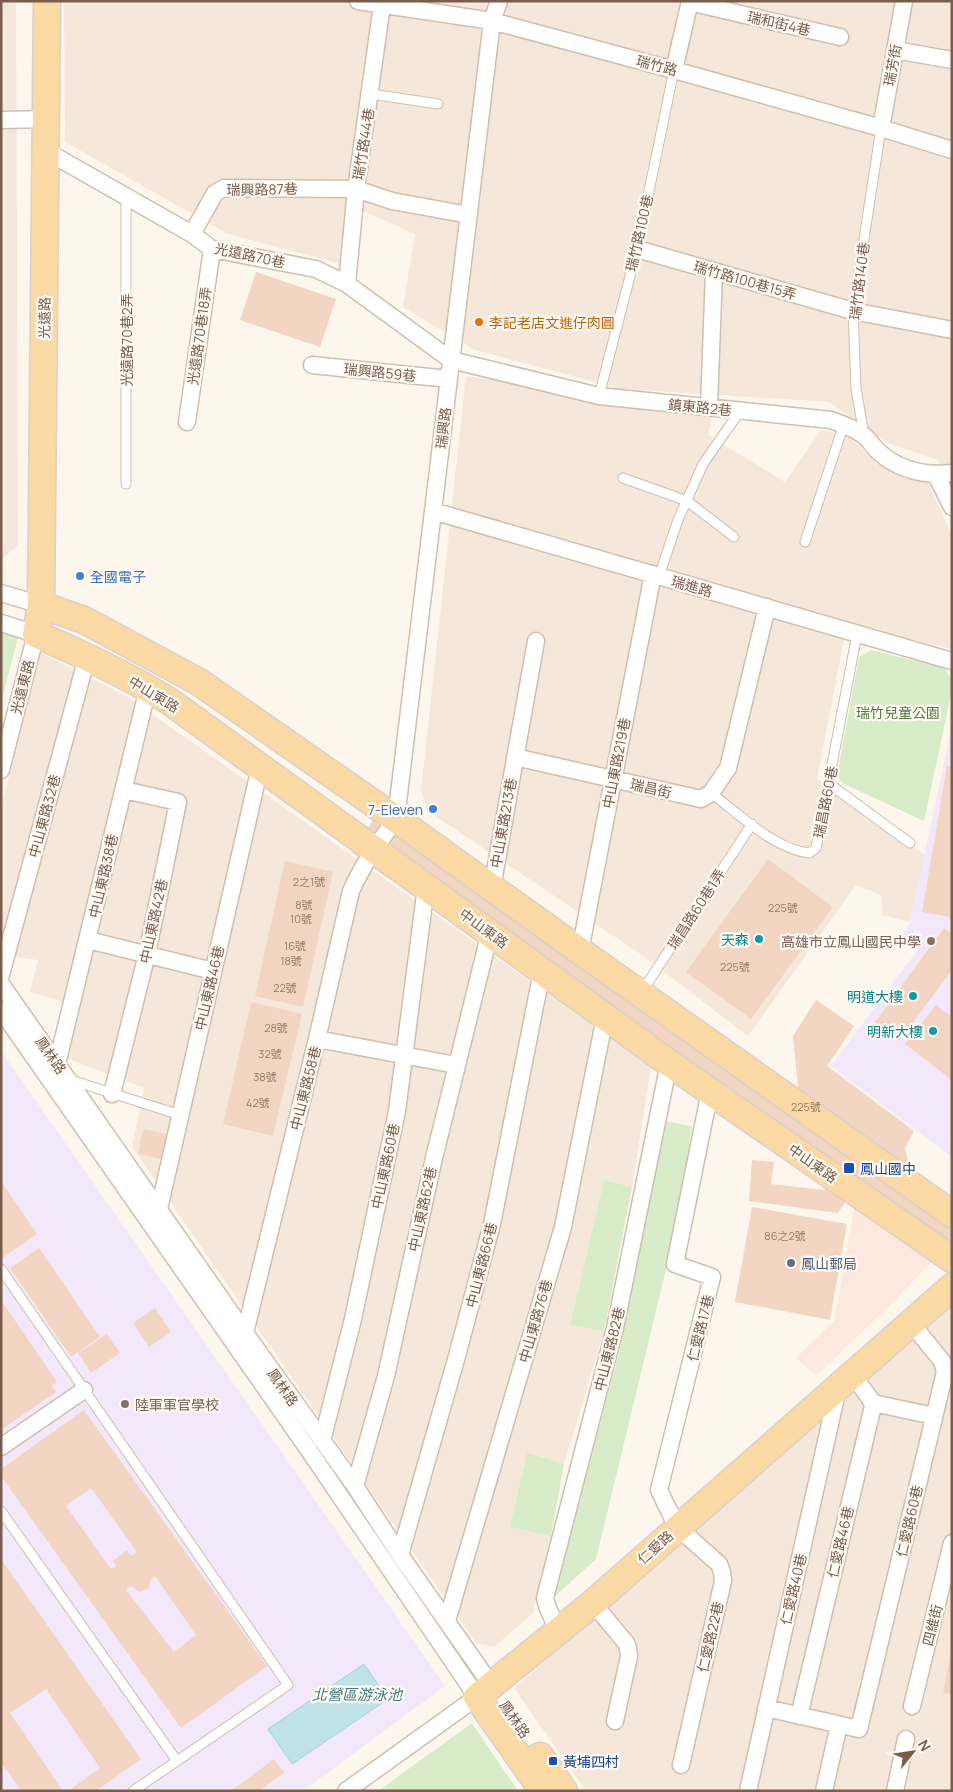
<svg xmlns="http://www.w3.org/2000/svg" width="953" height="1792" font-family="Manrope,'Noto Sans TC',sans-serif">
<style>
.residential{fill:#f5e8da}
.commercial{fill:#fde8e0}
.education{fill:#f3e8fa}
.green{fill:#d8ecc9}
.water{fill:#bfe3e8;stroke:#a5d3da}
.building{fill:#f3d5c3;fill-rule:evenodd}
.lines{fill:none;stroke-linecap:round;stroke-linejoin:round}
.service-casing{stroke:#d1beb0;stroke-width:11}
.minor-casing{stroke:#d1beb0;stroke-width:19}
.primary-casing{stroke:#dad1cd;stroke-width:29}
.service{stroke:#fff;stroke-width:9}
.minor{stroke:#fff;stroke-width:16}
.primary{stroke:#fbd9a5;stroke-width:26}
.food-dot{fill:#e8710a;stroke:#fffaf3;stroke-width:2}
.shop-dot{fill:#3f7fe0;stroke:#fffaf3;stroke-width:2}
.culture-dot{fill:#0f9aa8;stroke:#fffaf3;stroke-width:2}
.education-dot{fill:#8d6e63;stroke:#fffaf3;stroke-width:2}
.transit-dot{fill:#1a4fb4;stroke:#fffaf3;stroke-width:2}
.service-dot{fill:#5c6f8a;stroke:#fffaf3;stroke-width:2}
.labels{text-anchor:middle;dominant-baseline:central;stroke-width:4.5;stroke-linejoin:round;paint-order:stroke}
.number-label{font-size:11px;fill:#987a6a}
.street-label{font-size:14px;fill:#7a5c4d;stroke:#fffaf3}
.food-label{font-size:14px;fill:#c56008;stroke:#fffaf3;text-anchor:start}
.shop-label{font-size:14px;fill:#366cbe;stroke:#fffaf3;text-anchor:start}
.park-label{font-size:14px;fill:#537a41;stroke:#fffaf3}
.culture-label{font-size:14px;fill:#0d838f;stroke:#fffaf3;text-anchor:end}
.education-label{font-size:14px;fill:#785e54;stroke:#fffaf3;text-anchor:end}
.transit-label{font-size:14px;fill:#164399;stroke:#fffaf3;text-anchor:start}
.service-label{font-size:14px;fill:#4e5e75;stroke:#fffaf3;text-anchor:start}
.water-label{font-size:15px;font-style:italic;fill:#437c86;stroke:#fffaf3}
</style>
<rect width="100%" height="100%" fill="#fdf6ec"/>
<path class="residential" d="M1 1H16L18 545 1 560Z
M64 1H952V489L938 460 888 443 829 402 621 389 475 350 403 307 415 234 350 205 341 264 228 234 65 142Z
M466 376 713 414 708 435 785 482 821 430 849 437 876 462 927 480 952 536V649L847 624 817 779 925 855 910 922 883 915 881 895 856 885 748 1036 642 955 428 811 421 791Z
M41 653 128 697 651 1067 632 1187 604 1180 570 1325 604 1331 564 1464 527 1454 510 1527 551 1536 533 1613 494 1647 476 1643 132 1147 144 1088 66 1058 78 1006 30 992 38 960 1 955V807Z
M952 1305V1791H586L514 1688Z"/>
<path class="commercial" d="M855 1205 935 1258 893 1302 816 1376 796 1358 834 1321Z"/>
<path class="education" d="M952 726V1157L831 1066 919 948 903 934 910 922Z
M1 1051 445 1686 303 1791H1Z"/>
<path class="green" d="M1 628 19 634 1 703Z
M871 650 944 668 952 680V690L924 821 844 784 837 776 859 657Z
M663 1121 692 1126 676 1228 596 1559 554 1597 619 1353Z
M604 1180 632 1187 604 1331 570 1325Z
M527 1453 564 1464 551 1536 510 1527Z
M472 1723 518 1791H378Z"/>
<path class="water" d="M364 1664 388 1699 292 1764 268 1729Z"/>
<path class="building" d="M256 272 336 299 320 347 240 320Z
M947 766 952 767 951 917 922 912Z
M374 818 799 1097 793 1036 816 1000 854 1026 827 1066 914 1131 905 1148 912 1179 952 1225 950 1228 952 1230V1277L846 1201 838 1213 749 1201 752 1160 774 1162 771 1184 824 1190 827 1187 352 853Z
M768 859 833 907 751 1019 686 972Z
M285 861 333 872 303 1007 255 996Z
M944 928 952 934V970L899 1041 875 1022Z
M251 1002 302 1014 273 1136 223 1124Z
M936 1005 952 1017V1080L905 1044Z
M143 1129 172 1135 167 1160 138 1154Z
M1 1181 37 1234 1 1259Z
M752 1207 847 1224 830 1320 735 1302Z
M39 1248 100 1337 71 1357 10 1268Z
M1 1300 57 1382 52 1386 56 1392 1 1430Z
M155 1308 171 1332 149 1347 133 1323Z
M107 1334 120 1353 91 1373 78 1353Z
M84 1410 267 1666 181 1728 1 1476V1469ZM91 1488 137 1552 131 1556 127 1550 113 1561 116 1566 111 1569 66 1506ZM155 1576 196 1635 174 1652 126 1590 131 1586 139 1592 149 1588 151 1580Z
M1 1559 141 1759 96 1791H68L100 1768 46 1689 10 1713 63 1791H21L1 1762Z
M951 1650H952V1694L943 1693Z
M274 1759 284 1773 259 1791H231Z"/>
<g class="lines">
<defs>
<path id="service" d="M371 94 438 104
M126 196V484
M599 396 637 249 674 70
M864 435 856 388 853 311 881 128
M623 478 687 501 734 537
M805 542 844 424
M659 576 678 520 703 464 740 411
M828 783 910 843
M711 793C739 814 774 849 809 853L816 848 857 634
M641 993 752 824
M71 1080 180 1115
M1 1269 288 1685 133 1791
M1 1511 177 1761"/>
<path id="minor" d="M358 1 492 21 674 70 881 128 952 150
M689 2 840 37
M895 50 952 60
M674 70 690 1
M1 120 47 119
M881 128 904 1
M46 151 192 234 212 249 316 269 347 284 451 360 599 396 831 420C842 424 854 428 863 435 869 439 873 447 879 452 899 470 925 476 952 473
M192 234 215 193 224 188 356 189 392 201 469 215
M637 249 853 311 952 330
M347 284 356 189 382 5
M312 365 449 379
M709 407 714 271
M187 422 212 249
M936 475 952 507
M433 511 952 661
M1 593 41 605
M1 623 36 634 1 770
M515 757 701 799 711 793 728 768 767 607
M492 888 536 641
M88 940 213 971
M580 951 653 574
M1 975 87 657
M1 984 245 1333 355 1486 400 1555 492 1686
M1 1010 308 1449 477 1697 346 1791
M317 1039 456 1065
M57 1064 148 688
M112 1094 147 954 178 802 124 790
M159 1209 260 767
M245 1333 317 1039 351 891C363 864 379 842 396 819L492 21 499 1
M873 1403 934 1416
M322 1441 353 1319 397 1111 426 887
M1 1447 84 1390
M355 1486 386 1376 434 1158 490 932
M400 1555 457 1356 492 1224 542 971
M593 1603 626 1643 628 1648 629 1656 615 1721
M447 1621 563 1227 605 1017
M558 1631 547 1606 545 1598 615 1328 669 1063
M912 1706 952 1543
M766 1708 859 1729 945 1372 942 1361 911 1323
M799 1716 873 1406 871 1400 853 1375
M681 1765 723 1581 722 1572 719 1564 677 1527 659 1490 712 1277 675 1264 710 1091
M748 1791 838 1388
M824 1791 839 1725
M895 1791 906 1739"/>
<path id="primary" d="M47 1 41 605 36 634C81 654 127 675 169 701L669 1063 952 1259
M41 605 84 620 199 682 396 819 580 951 952 1214
M540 1756 564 1791
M543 1791 477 1697 593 1603 952 1287"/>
</defs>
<use href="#service" class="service-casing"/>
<use href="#minor" class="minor-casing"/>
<use href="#primary" class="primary-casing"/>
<use href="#service" class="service"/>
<use href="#minor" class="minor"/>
<use href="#primary" class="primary"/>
</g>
<circle class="food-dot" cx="479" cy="322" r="5"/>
<g class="shop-dot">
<circle cx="80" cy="576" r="5"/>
<circle cx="433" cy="809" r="5"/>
</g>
<g class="culture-dot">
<circle cx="759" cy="939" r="5"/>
<circle cx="913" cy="996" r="5"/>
<circle cx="933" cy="1031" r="5"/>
</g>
<g class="education-dot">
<circle cx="931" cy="941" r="5"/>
<circle cx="125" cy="1404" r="5"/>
</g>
<g class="transit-dot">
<rect x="843" y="1162" width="12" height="12" rx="2.5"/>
<rect x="548" y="1756" width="10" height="10" rx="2.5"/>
</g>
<circle class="service-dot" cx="791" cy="1263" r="5"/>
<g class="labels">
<g class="number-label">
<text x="309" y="881">2之1號</text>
<text x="304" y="904">8號</text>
<text x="783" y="907">225號</text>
<text x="301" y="918">10號</text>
<text x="295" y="945">16號</text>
<text x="291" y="960">18號</text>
<text x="735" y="966">225號</text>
<text x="285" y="987">22號</text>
<text x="276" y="1027">28號</text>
<text x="270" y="1053">32號</text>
<text x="265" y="1076">38號</text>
<text x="258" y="1102">42號</text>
<text x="806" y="1106">225號</text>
<text x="785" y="1235">86之2號</text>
</g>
<g class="street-label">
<text transform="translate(779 23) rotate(13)">瑞和街4巷</text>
<text transform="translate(657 65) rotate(15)">瑞竹路</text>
<text transform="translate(892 65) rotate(-80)">瑞芳街</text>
<text transform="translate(363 144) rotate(-81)">瑞竹路44巷</text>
<text transform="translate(262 189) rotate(-1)">瑞興路87巷</text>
<text transform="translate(639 233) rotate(-77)">瑞竹路100巷</text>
<text transform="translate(250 255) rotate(12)">光遠路70巷</text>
<text transform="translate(745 280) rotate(16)">瑞竹路100巷15弄</text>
<text transform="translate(859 281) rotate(-83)">瑞竹路140巷</text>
<text transform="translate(44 318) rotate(-89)">光遠路</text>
<text transform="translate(199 336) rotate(-82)">光遠路70巷18弄</text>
<text transform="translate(126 340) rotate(-90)">光遠路70巷2弄</text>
<text transform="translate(380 372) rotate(6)">瑞興路59巷</text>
<text transform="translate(700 407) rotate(6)">鎮東路2巷</text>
<text transform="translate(443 428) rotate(-83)">瑞興路</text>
<text transform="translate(692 586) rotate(16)">瑞進路</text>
<text transform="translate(22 687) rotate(-76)">光遠東路</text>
<text transform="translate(154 694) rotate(31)">中山東路</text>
<text transform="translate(616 763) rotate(-79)">中山東路219巷</text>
<text transform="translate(651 788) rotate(13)">瑞昌街</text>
<text transform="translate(825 802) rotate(-79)">瑞昌路60巷</text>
<text transform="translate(44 816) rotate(-75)">中山東路32巷</text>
<text transform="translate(503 823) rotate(-80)">中山東路213巷</text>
<text transform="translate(103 876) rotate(-77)">中山東路38巷</text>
<text transform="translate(696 909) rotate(-57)">瑞昌路60巷1弄</text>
<text transform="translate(153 921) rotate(-78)">中山東路42巷</text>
<text transform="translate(484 928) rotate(36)">中山東路</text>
<text transform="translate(209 988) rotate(-77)">中山東路46巷</text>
<text transform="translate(51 1055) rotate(55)">鳳林路</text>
<text transform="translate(305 1088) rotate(-76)">中山東路58巷</text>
<text transform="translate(813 1163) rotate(35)">中山東路</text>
<text transform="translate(385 1166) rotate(-78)">中山東路60巷</text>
<text transform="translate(422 1209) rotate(-78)">中山東路62巷</text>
<text transform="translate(481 1265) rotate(-76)">中山東路66巷</text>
<text transform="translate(535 1321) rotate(-74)">中山東路76巷</text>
<text transform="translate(700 1328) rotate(-76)">仁愛路17巷</text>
<text transform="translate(609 1349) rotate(-76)">中山東路82巷</text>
<text transform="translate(283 1387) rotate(55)">鳳林路</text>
<text transform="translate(909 1521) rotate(-77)">仁愛路60巷</text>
<text transform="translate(840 1542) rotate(-77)">仁愛路46巷</text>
<text transform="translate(655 1547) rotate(-42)">仁愛路</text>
<text transform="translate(793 1589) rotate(-77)">仁愛路40巷</text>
<text transform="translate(932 1625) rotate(-76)">四維街</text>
<text transform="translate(710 1637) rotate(-77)">仁愛路22巷</text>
<text transform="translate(515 1719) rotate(55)">鳳林路</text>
</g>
<g class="food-label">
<text x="489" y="322">李記老店文進仔肉圓</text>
</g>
<g class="shop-label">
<text x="90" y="576">全國電子</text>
<text x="423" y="809" text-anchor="end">7-Eleven</text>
</g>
<g class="park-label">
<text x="898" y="712">瑞竹兒童公園</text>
</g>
<g class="culture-label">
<text x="749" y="939">天森</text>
<text x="903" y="996">明道大樓</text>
<text x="923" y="1031">明新大樓</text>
</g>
<g class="education-label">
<text x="921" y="941">高雄市立鳳山國民中學</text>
<text x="135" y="1404" text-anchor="start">陸軍軍官學校</text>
</g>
<g class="transit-label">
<text x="860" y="1168">鳳山國中</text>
<text x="563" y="1761">黃埔四村</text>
</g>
<g class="service-label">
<text x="801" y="1263">鳳山郵局</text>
</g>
<g class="water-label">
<text x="357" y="1694">北營區游泳池</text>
</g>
</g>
<rect width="953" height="1792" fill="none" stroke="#7a5c4d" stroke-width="5"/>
<g transform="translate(913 1752) rotate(60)" stroke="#fffaf3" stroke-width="4" paint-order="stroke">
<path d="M0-4L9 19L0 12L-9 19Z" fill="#7a5c4d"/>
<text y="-8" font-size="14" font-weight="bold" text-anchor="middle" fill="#7a5c4d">N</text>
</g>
</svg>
